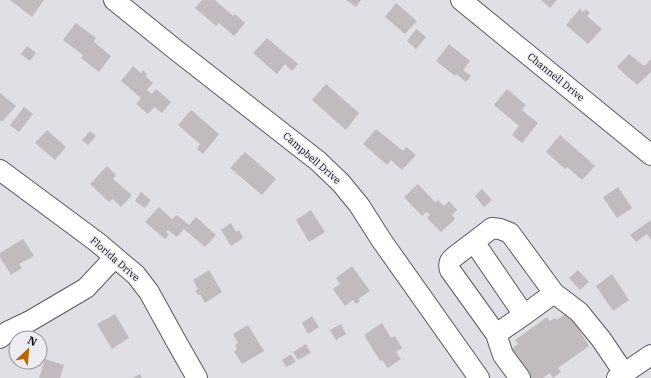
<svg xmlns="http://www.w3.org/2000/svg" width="651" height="378" font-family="'IBM Plex Serif',serif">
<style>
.building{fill:#c1babe}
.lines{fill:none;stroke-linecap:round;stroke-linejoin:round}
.minor-casing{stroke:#5a595f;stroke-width:22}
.minor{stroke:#fff;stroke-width:20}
.labels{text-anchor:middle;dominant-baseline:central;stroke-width:3;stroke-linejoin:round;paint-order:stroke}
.street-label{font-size:10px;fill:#0f0e10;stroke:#eeecf3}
</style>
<rect width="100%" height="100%" fill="#e0dfe6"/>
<path class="building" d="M10 0H44L32 17Z
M202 0H215L233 16 235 14 245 23 234 36 219 23 216 26 195 8Z
M346 0H361L356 7Z
M541 0H557L550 8Z
M396 3 417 21 405 34 385 17Z
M580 9 583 12 586 9 590 13 587 16 602 29 588 44 566 25Z
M76 23 96 38 94 42 111 56 99 72 81 58 83 55 63 40Z
M416 29 426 37 416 49 407 41Z
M267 38 298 64 292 71 285 64 277 74 253 53Z
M449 44 470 61 463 70 471 76 466 82 456 74 455 76 436 61Z
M27 46 36 53 30 61 21 54Z
M629 54 644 66 651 59V72L637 85 617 67Z
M133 66 141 73 143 70 147 74 145 76 153 83 147 90 152 94 156 89 171 102 162 113 154 107 148 114 136 104 141 98 121 81Z
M326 84 359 113 346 130 312 100Z
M507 89 526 105 522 110 538 123 522 143 512 135 519 126 494 105Z
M0 93 16 106 2 122 0 120Z
M24 107 33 114 19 132 10 125Z
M191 110 219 134 203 154 197 149 200 144 178 125Z
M376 129 403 151 406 147 416 155 402 170 391 160 387 165 363 144Z
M47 130 66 147 55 160 35 143Z
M90 131 96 136 88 145 82 140Z
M560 135 595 166 582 180 567 167 565 169 546 152Z
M245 152 276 179 262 195 230 168Z
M107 166 116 175 113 179 132 195 121 207 113 199 109 202 90 184Z
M418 184 435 202 438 200 444 206 449 201 457 210 452 215 455 219 441 232 427 218 430 215 426 212 422 216 404 197Z
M618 187 632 208 617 218 603 197Z
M482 189 492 200 484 207 475 196Z
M141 192 151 200 145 208 135 201Z
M159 207 172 219 177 215 189 225 196 217 216 235 205 247 184 229 177 237 168 230 166 232 169 235 165 239 145 222Z
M311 210 325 232 309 242 296 220Z
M651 220V240L647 234 636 242 630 235Z
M231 223 236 232 239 230 243 238 231 246 221 230Z
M23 239 34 256 19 264 22 268 11 275 0 257V253Z
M352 266 370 291 358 299 360 301 356 304 353 300 345 306 333 289 340 284 336 278Z
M209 270 222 292 205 303 200 294 198 295 195 291 198 289 193 280Z
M578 270 589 282 580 290 569 278Z
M612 274 629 300 613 311 596 286Z
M568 312 589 346 558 368 561 372 553 378 550 373 543 378H525L506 353 518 344 515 340 547 317 550 321 555 318 557 320Z
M115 314 129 338 112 349 97 324Z
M312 316 319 327 308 334 302 323Z
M382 323 391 338 395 336 402 348 396 352 401 359 388 368 382 360 380 361 364 335Z
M341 324 346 334 336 340 330 330Z
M248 325 264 351 242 364 234 351 237 350 235 345 238 343 233 334Z
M306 344 311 353 298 360 293 352Z
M291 354 296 362 286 367 282 360Z
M45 359 64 365 60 378H39Z
M140 374 142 378H132Z"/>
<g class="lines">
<defs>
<path id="minor" d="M114 0 176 50 318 161 341 183 359 205 382 241 479 378
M461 0 651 155
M0 170 97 242 136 275 149 292 176 341 197 378
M474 242 524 315 554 293
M496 334 524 315
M0 338 7 332 30 321 86 288 115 257
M520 378 503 355 496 334 450 270C448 264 449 261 454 257L492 228 500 229 510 233 554 293 579 312 601 339 624 373
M617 378 651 355"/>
</defs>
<use href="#minor" class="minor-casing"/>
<use href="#minor" class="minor"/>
</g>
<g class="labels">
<g class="street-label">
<text transform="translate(556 77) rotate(39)">Channell Drive</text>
<text transform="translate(312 158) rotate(41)">Campbell Drive</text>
<text transform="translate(115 259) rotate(41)">Florida Drive</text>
</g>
</g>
<g transform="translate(28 350) rotate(26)"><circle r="19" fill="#eeecf3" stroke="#959398"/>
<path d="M0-3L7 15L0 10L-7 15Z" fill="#bc6400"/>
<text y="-6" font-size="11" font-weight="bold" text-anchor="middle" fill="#0f0e10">N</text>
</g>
</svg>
